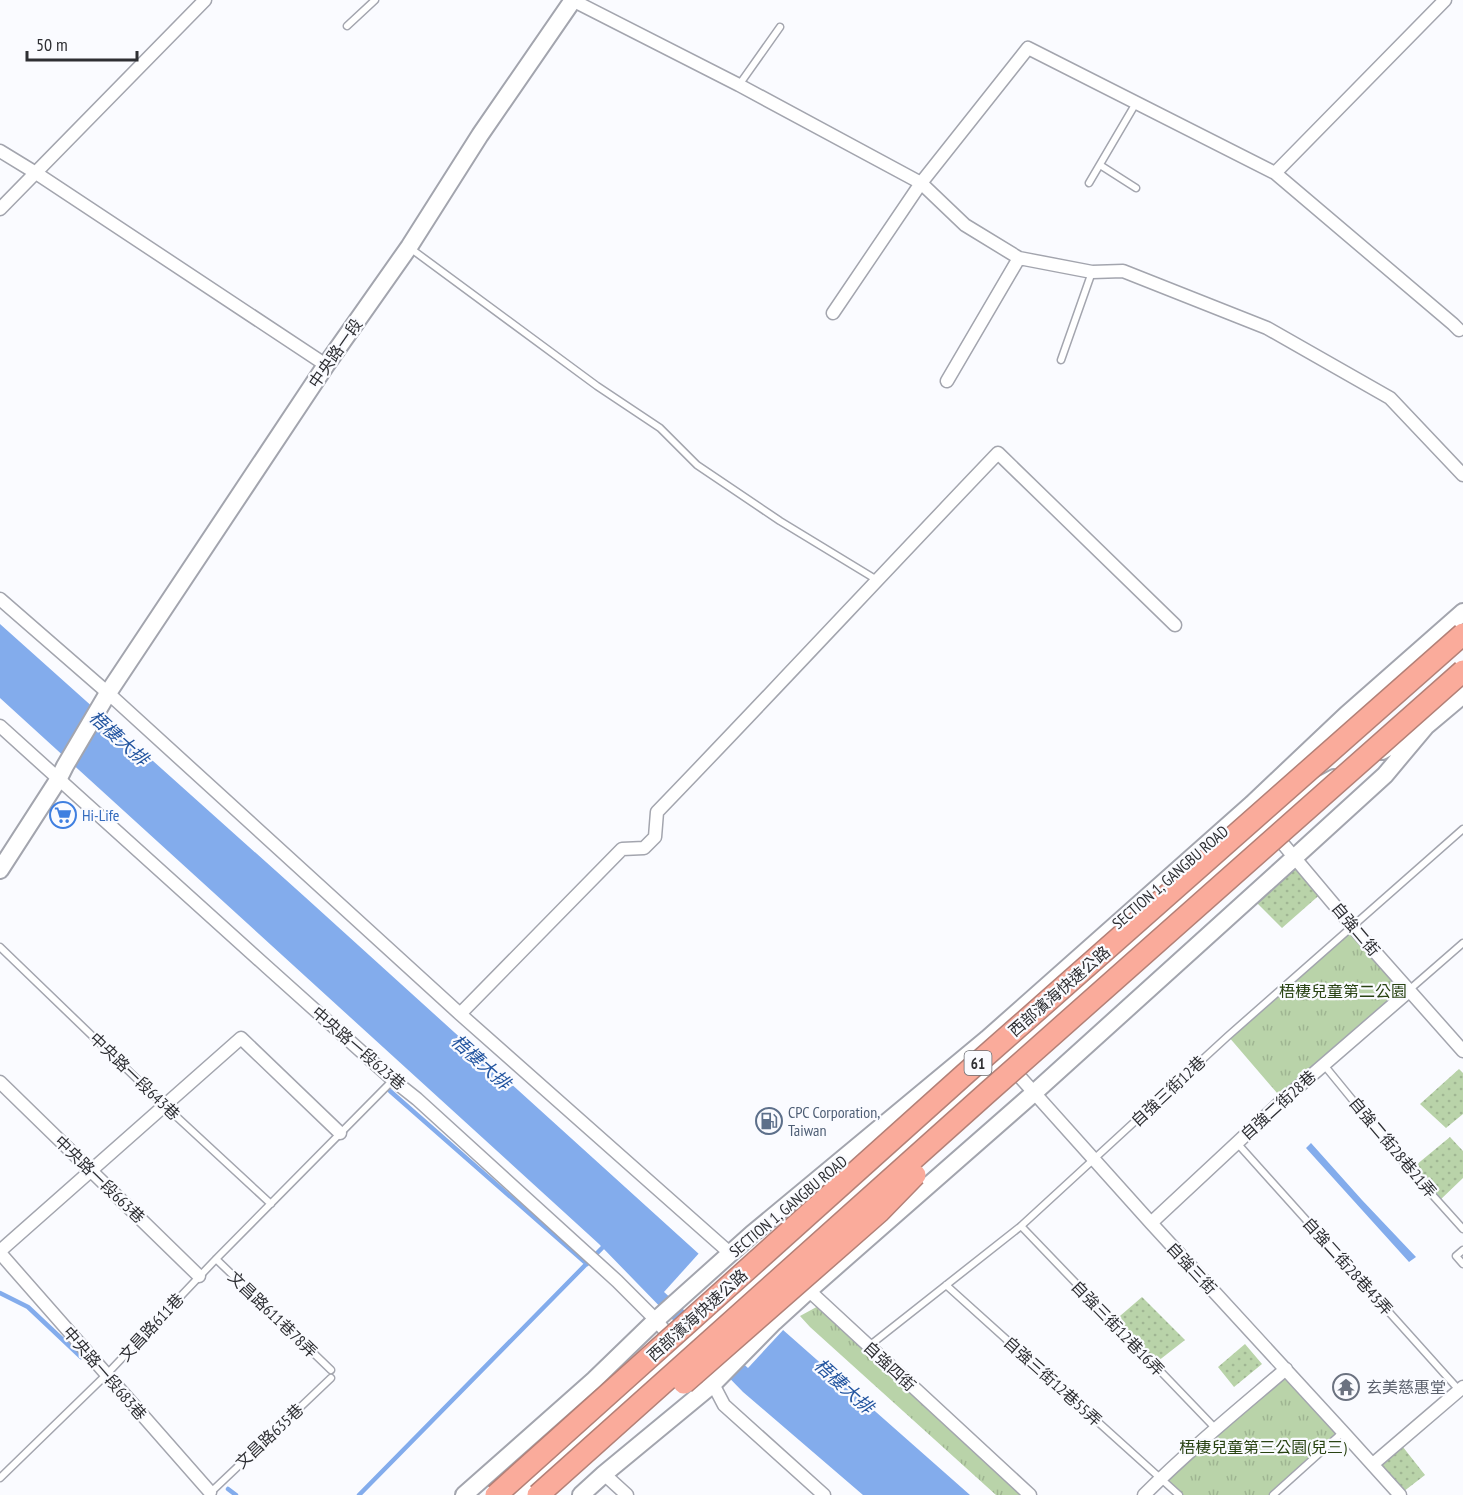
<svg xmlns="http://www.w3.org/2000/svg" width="1463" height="1495" font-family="'PT Sans Narrow','Noto Sans TC',sans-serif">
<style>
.grass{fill:url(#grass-dots)}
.park{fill:url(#park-tufts)}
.water{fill:#83acec}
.pier{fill:#fafbff}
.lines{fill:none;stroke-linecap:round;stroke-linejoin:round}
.stream{stroke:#83acec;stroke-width:4.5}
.lane-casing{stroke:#a3a5ae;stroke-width:9}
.street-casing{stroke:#a3a5ae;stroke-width:15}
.secondary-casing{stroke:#a3a5ae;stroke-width:20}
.lane{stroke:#fff;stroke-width:6}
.street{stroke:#fff;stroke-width:12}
.secondary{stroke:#fff;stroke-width:16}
.highway-bridge-casing{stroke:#b38077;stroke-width:24;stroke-linecap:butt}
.highway-bridge{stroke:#faab9b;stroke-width:21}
.labels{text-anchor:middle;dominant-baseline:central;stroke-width:4.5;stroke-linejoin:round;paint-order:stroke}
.shield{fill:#fafbff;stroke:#6b6c70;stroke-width:1.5}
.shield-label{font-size:15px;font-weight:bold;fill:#2e2f33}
.street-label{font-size:16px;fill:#2e2f33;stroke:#fafbff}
.shop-label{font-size:16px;fill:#366cbe;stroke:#fafbff;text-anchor:start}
.park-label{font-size:16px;fill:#294313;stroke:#fafbff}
.service-label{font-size:16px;fill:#4e5e75;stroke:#fafbff;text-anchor:start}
.worship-label{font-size:16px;fill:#5b616d;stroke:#fafbff;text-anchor:start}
.water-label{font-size:18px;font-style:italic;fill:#2355a0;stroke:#fafbff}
</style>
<defs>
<pattern id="grass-dots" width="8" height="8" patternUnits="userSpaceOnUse" patternTransform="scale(1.5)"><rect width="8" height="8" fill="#b9d3a9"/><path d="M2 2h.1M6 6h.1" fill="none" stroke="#9fb592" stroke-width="1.8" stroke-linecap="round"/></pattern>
<pattern id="park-tufts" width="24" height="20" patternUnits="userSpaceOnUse" patternTransform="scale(1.5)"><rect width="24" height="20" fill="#b9d3a9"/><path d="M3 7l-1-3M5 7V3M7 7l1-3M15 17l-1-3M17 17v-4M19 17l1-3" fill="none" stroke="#9fb592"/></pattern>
</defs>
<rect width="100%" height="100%" fill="#fafbff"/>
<path class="grass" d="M1295 857 1324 891 1282 928 1251 897Z
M1459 1069 1463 1073V1114L1446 1128 1420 1104Z
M1450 1137 1463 1151V1178L1438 1202 1410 1170Z
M1142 1297 1185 1340 1153 1365 1113 1322Z
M1245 1344 1262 1364 1234 1387 1218 1367Z
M1399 1442 1425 1475 1399 1495 1373 1464Z"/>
<path class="park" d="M1352 926 1409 991 1283 1100 1228 1036Z
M822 1304 1027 1495H996L810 1327 800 1316Z
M1286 1369 1343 1432 1273 1495H1179L1161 1478Z"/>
<path class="water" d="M0 624 305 897 774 1322 970 1495H863L743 1392 599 1244 0 698Z
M1311 1143 1362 1200 1416 1257 1409 1262 1306 1148Z"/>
<path class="pier" d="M701 1251 785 1328 748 1368 664 1292Z"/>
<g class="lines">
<path class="stream" d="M390 1091 587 1264
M0 1293 28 1307 81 1357
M228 1489 236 1495
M359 1495 606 1244"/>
<defs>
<path id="lane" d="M347 26 375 0
M739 85 780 27
M1100 165 1136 188
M1089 183 1136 103
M410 248 597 386 660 428 697 465 780 521 877 580
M1061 360 1092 272
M0 947 165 1106 271 1204
M1409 990 1463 943
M1324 1065 1410 1170 1463 1229
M1237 1143 1459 1390
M1021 1226 1216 1429
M1463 1250 1456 1256 1463 1264
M216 1259 331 1370
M946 1285 1179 1495
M869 1346 1021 1226 1228 1036 1463 829
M0 1478 106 1375 216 1259 393 1080
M210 1493 331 1378
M1273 1495 1343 1432"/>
<path id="street" d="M572 0 739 85 921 183 965 225 1019 258 1092 272 1123 271 1267 328 1390 398 1463 475
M0 151 36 173 326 365
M1275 173 1445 0
M0 209 205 0
M833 313 921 183 1028 48 1275 173 1453 324 1459 330
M947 381 1019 258
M0 599 108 693 460 1014 731 1254
M0 726 267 967 393 1080 417 1099 617 1281 656 1320 674 1342
M1273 832 1352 926 1463 1051
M460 1014 622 849 644 848 655 837 657 812C772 693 884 572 998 453L1175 625
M1011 1067 1151 1223 1343 1432 1400 1495
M0 1082 199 1276
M1151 1223 1283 1100 1409 991
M0 1251 241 1038 340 1133
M0 1253 210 1492
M804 1286 1030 1495
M708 1379 713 1384 724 1405 824 1495
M1373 1464 1463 1387
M604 1474 627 1495
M1144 1495C1189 1450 1238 1410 1286 1369"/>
<path id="secondary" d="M1382 751 1426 726
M0 870 58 780 65 766 108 693 326 365 409 247 480 135 573 0
M464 1495 594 1380 656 1320 752 1234 987 1039 1252 804 1346 715 1463 612
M516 1495 777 1260 1268 826 1306 793 1334 778
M581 1495 604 1474 713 1384 774 1322 808 1291 1035 1092 1295 857 1385 775 1426 726 1463 695"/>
</defs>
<use href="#lane" class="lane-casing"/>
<use href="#street" class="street-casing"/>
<use href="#secondary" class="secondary-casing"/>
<use href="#lane" class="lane"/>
<use href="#street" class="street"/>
<use href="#secondary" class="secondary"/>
<defs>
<path id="highway-bridge" d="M684 1383 880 1211 915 1175
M496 1495 965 1074 1463 634
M538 1495 988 1092 1463 671"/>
</defs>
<use href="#highway-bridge" class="highway-bridge-casing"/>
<use href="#highway-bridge" class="highway-bridge"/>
</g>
<defs>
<symbol id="supermarket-ring" viewBox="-11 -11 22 22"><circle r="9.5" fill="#fafbff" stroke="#3f7fe0" stroke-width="1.5"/><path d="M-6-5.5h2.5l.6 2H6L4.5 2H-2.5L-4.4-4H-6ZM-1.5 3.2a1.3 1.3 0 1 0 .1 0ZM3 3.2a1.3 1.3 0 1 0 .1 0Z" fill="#3f7fe0"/></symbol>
<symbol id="fuel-ring" viewBox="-11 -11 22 22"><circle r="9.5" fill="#fafbff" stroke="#5c6f8a" stroke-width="1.5"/><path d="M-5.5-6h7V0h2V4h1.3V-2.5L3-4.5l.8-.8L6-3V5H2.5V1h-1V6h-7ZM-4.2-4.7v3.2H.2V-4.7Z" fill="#5c6f8a"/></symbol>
<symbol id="temple-ring" viewBox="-11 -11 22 22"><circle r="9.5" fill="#fafbff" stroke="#6b7280" stroke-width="1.5"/><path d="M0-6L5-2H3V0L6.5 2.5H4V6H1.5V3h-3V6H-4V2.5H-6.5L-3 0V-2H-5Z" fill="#6b7280"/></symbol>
</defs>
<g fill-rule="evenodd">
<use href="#supermarket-ring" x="48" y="800" width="30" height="30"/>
<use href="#fuel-ring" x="754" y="1106" width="30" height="30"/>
<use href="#temple-ring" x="1331" y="1372" width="30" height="30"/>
</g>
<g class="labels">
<rect class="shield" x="964.5" y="1051" width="27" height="24" rx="4.5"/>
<g class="shield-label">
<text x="978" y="1063">61</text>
</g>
<g class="street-label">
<text transform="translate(335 353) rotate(-55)">中央路一段</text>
<text transform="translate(1170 877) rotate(-41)">SECTION 1, GANGBU ROAD</text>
<text transform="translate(1356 929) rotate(50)">自強二街</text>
<text transform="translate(1059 991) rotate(-41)">西部濱海快速公路</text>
<text transform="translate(359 1048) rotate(41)">中央路一段623巷</text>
<text transform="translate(135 1076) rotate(44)">中央路一段643巷</text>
<text transform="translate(1168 1091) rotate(-43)">自強三街12巷</text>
<text transform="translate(1278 1105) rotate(-42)">自強二街28巷</text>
<text transform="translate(1393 1147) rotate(50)">自強二街28巷21弄</text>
<text transform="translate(100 1179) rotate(44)">中央路一段663巷</text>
<text transform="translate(788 1206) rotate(-40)">SECTION 1, GANGBU ROAD</text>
<text transform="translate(1348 1266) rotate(48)">自強二街28巷43弄</text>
<text transform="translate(1192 1268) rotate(47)">自強三街</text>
<text transform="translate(273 1314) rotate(44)">文昌路611巷78弄</text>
<text transform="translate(697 1315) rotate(-42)">西部濱海快速公路</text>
<text transform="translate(151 1327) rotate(-47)">文昌路611巷</text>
<text transform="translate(1118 1328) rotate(46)">自強三街12巷16弄</text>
<text transform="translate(890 1366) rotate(43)">自強四街</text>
<text transform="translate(105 1373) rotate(49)">中央路一段683巷</text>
<text transform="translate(1053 1381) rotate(42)">自強三街12巷55弄</text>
<text transform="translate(269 1436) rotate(-43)">文昌路635巷</text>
</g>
<g class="shop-label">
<text x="82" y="815">Hi-Life</text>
</g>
<g class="park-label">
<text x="1343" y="991">梧棲兒童第二公園</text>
<text x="1263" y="1447">梧棲兒童第三公園(兒三)</text>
</g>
<g class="service-label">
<text x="788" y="1112">CPC Corporation,<tspan x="788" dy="18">Taiwan</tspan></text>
</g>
<g class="worship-label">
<text x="1366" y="1387">玄美慈惠堂</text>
</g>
<g class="water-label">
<text transform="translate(119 738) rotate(42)">梧棲大排</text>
<text transform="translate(481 1062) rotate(42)">梧棲大排</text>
<text transform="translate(844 1386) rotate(42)">梧棲大排</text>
</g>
</g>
<path d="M27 51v9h110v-9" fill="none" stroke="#2e2f33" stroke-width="3"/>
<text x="36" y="51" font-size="18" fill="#2e2f33" stroke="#fafbff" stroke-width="4.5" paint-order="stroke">50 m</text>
</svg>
